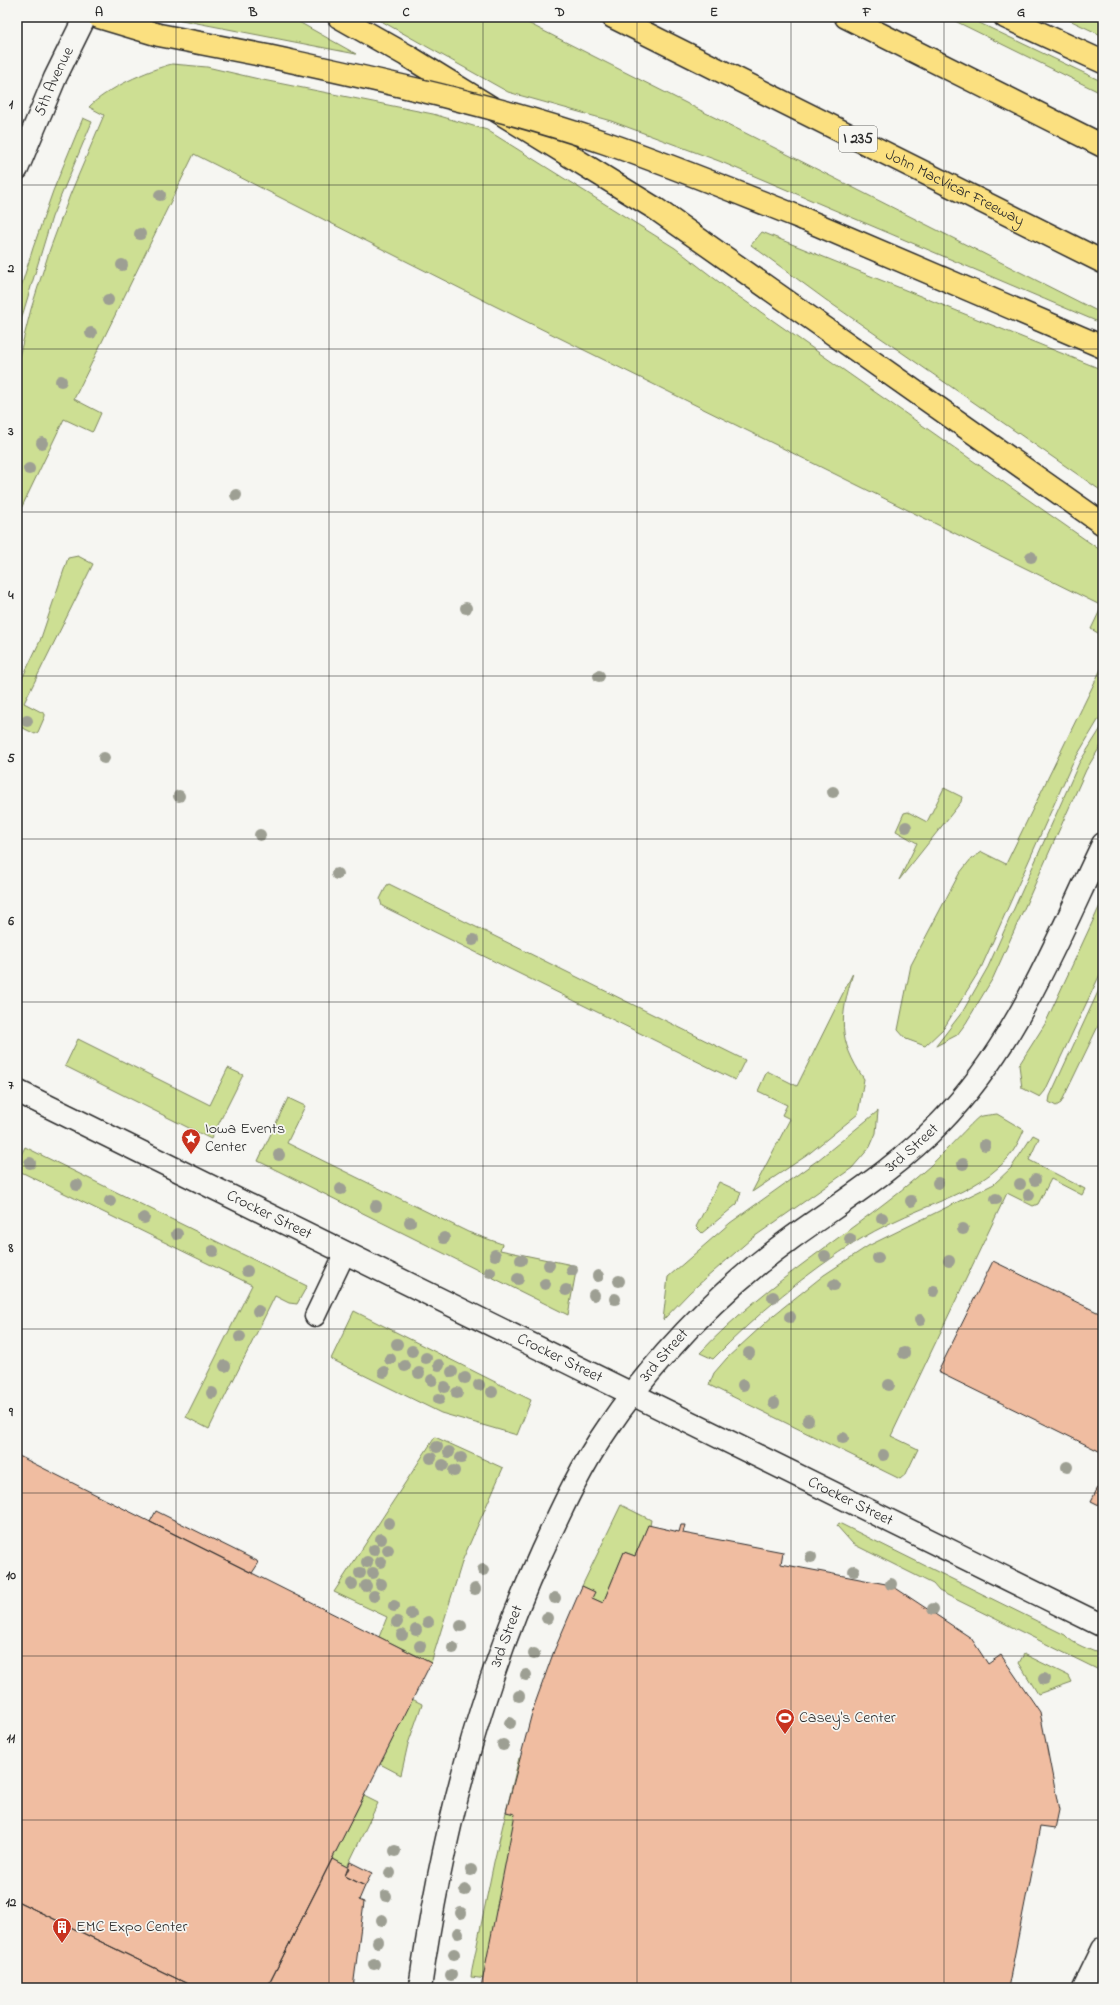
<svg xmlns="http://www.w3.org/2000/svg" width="1120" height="2005" font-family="'Indie Flower',sans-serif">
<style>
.green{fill:#cddf93;stroke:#7c855f}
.building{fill:#f0bda1;stroke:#2b2b2b}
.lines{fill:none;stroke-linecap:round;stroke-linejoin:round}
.service-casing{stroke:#2b2b2b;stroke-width:23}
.minor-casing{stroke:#2b2b2b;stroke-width:25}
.tertiary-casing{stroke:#2b2b2b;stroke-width:25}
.secondary-casing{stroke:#2b2b2b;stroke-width:25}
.motorway-casing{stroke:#2b2b2b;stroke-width:25}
.service{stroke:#f6f6f2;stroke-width:20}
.minor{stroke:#f6f6f2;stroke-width:22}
.tertiary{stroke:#f6f6f2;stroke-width:22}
.secondary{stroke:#f6f6f2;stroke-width:22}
.motorway{stroke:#fbe080;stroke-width:22}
.motorway-bridge-casing{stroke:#2b2b2b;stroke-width:25;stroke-linecap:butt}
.motorway-bridge{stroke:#fbe080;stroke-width:22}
.tree{fill:#9d9f93}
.grid{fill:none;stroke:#2b2b2b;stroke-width:1;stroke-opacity:0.55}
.labels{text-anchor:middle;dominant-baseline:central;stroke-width:3.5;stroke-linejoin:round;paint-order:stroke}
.shield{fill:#f6f6f2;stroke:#686867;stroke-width:1}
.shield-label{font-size:15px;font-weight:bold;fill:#2b2b2b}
.street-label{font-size:16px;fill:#2b2b2b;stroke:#f6f6f2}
.poi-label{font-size:16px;fill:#2b2b2b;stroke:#f6f6f2;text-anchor:start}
.neatline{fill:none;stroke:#2b2b2b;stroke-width:1.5}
.grid-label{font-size:13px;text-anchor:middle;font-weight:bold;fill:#2b2b2b}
</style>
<rect width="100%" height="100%" fill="#f6f6f2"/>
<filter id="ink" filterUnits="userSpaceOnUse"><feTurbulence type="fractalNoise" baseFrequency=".025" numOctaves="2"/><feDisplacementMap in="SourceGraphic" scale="8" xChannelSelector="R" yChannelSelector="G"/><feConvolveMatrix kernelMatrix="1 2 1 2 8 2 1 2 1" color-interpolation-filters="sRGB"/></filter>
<g filter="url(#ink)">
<path class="green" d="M166 17H290L356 54Z
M374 17H516L1103 314V324L719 161 611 121 508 92Z
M947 17H967L1103 82V94Z
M1063 17H1103V36Z
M172 64 207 67 263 80 433 114 487 130 675 248 728 289 1103 552V636L1091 629 1102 606 495 306 194 154 74 399 101 413 93 431 92 432 64 419 17 517V365L31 309 50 249 70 195 104 115 89 107C106 89 148 70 172 64Z
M83 118 92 122 52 217 17 333V300L33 248 53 191Z
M762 232 1103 370V492L826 300 751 245Z
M78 556 93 564 24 703 45 714V716L38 732 35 734 17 725V689L40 641 68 558Z
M1103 665V712L1072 764 981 968 944 1028 925 1046 906 1039 898 1030 911 965 959 874 971 859 982 852 1006 864Z
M1103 725V742L1086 770 993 978 966 1023 957 1035 936 1046 963 1011 988 967 1079 763Z
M944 788 962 797 961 802 899 880 917 843 896 831 904 813 908 812 927 822Z
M389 884 745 1060 735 1080 382 906 380 899 387 885Z
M1103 899V968L1045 1091 1040 1097 1022 1088 1019 1065 1045 1024Z
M853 973C840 1017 837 1039 864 1079L858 1114 806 1156 752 1192 790 1119 782 1115 787 1105 758 1091 767 1071 797 1086Z
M1103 981V1016L1061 1103 1056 1106 1049 1102 1050 1096Z
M78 1039 210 1105 228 1068 243 1075 211 1139 65 1066Z
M288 1098 305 1106 287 1143 468 1232 502 1244 500 1250 577 1266 568 1315 258 1161Z
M878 1111 876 1133 870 1147 852 1168 751 1239 690 1292 663 1320 668 1277 730 1223 818 1160Z
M997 1114 1024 1130C1018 1144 1011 1157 999 1167 977 1187 948 1198 922 1209 900 1218 879 1228 859 1240 806 1273 757 1314 713 1359L700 1353C768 1280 856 1231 930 1166 938 1159 975 1119 979 1117 984 1115 991 1115 997 1114Z
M1033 1135 1039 1138 1029 1160 1085 1189 1082 1195 1051 1179 1038 1204 1033 1206 1007 1193 891 1436 918 1449 906 1474 900 1479 709 1385 714 1373 727 1358 775 1314 824 1275 868 1246 994 1184 1011 1168Z
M25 1147 307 1286 297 1304 289 1303 275 1296 209 1429 186 1417 252 1285 17 1170V1163Z
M719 1182 741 1192 737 1204 702 1233 696 1227Z
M354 1311 531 1400 517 1435 441 1413 331 1359Z
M435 1437 503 1468 463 1559 431 1663 379 1637 387 1617 334 1592Z
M621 1505 651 1520 650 1526H648L635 1556 624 1552 603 1603 592 1598 594 1592 582 1586Z
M839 1523 1065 1635C1072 1644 1091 1650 1103 1655V1672L939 1591 933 1584 853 1544 837 1526Z
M1024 1654 1069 1676 1072 1682 1038 1694 1019 1663Z
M412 1699 422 1704 408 1744 401 1775 380 1764Z
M519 1758 530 1760 487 1979 471 1977 472 1969 494 1862Z
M364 1796 378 1803 347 1867 332 1859Z"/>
<path class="building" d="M993 1261 1103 1315V1453L938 1372Z
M17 1455 431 1663 267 1988H196L17 1901Z
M1103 1478V1507L1091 1501Z
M156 1511 257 1561 258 1564 252 1573 150 1522Z
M648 1525 679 1532 681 1525H685L683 1533 783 1552 781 1564 891 1585 971 1638 988 1664 1001 1655 1040 1712 1059 1810 1055 1829 1040 1827 1008 1988H481L515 1814 506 1812 533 1709 554 1651 582 1586 595 1592 592 1598 603 1603 624 1552 635 1556Z
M332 1859 349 1868 345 1876 365 1886 359 1900 364 1902 353 1988H267Z
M350 1862 372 1873 365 1886 345 1876Z
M17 1901 196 1988H17Z"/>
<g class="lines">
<defs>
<path id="service" d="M315 1316 345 1253"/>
<g id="minor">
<path id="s1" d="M17 1091 1103 1626"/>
</g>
<g id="tertiary">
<path id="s2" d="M17 169 55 78 85 17"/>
</g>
<g id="secondary">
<path id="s3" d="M420 1988C441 1838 479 1689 542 1551 561 1510 581 1466 607 1429 625 1402 645 1377 666 1353 704 1310 747 1270 793 1237 846 1199 895 1169 940 1123 1016 1046 1057 939 1103 844"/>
<path d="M1084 1988 1103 1949"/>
</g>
<g id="motorway">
<path d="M99 17 159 35 267 56"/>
<path d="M339 17 406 55 656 209 1103 524"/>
<path id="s4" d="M613 17 1103 262"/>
<path d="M846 17 1103 146"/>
<path d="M1005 17 1103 62"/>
<path d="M804 219 1103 347"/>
</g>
</defs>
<use href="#service" class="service-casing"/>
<use href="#minor" class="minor-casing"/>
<use href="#tertiary" class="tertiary-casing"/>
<use href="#secondary" class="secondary-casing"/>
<use href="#motorway" class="motorway-casing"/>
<use href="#service" class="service"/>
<use href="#minor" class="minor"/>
<use href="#tertiary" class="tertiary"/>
<use href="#secondary" class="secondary"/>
<use href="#motorway" class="motorway"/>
<defs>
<path id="motorway-bridge" d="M267 56C381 81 496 105 606 143 673 166 738 193 804 219"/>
</defs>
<use href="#motorway-bridge" class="motorway-bridge-casing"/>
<use href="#motorway-bridge" class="motorway-bridge"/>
</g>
<g class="tree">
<circle cx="160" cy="195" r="6"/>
<circle cx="140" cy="234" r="6"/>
<circle cx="122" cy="265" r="6"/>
<circle cx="108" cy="300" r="6"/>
<circle cx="91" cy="333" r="6"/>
<circle cx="61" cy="381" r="6"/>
<circle cx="42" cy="443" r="6"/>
<circle cx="29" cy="469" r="6"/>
<circle cx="236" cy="495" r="6"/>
<circle cx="1031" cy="557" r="6"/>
<circle cx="466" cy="608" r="6"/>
<circle cx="599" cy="676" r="6"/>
<circle cx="27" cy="721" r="6"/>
<circle cx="104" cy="758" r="6"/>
<circle cx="833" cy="792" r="6"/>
<circle cx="179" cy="796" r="6"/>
<circle cx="906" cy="827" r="6"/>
<circle cx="260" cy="835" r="6"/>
<circle cx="337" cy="874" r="6"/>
<circle cx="473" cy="940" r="6"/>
<circle cx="985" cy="1145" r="6"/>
<circle cx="279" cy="1155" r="6"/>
<circle cx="30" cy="1163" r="6"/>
<circle cx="963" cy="1164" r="6"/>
<circle cx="1035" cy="1180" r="6"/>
<circle cx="938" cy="1183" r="6"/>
<circle cx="1020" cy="1184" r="6"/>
<circle cx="77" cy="1185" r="6"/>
<circle cx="341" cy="1189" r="6"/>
<circle cx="1029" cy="1195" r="6"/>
<circle cx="996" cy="1199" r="6"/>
<circle cx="110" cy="1201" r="6"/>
<circle cx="911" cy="1201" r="6"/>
<circle cx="376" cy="1206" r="6"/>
<circle cx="144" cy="1218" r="6"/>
<circle cx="882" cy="1218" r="6"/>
<circle cx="410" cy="1222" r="6"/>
<circle cx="963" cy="1229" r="6"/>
<circle cx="177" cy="1234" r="6"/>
<circle cx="444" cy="1238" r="6"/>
<circle cx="850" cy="1239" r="6"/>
<circle cx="213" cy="1251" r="6"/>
<circle cx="495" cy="1255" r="6"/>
<circle cx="825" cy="1256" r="6"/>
<circle cx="878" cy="1258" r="6"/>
<circle cx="521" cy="1260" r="6"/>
<circle cx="949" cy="1261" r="6"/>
<circle cx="549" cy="1265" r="6"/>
<circle cx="572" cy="1270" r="6"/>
<circle cx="247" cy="1271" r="6"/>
<circle cx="490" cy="1272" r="6"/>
<circle cx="598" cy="1276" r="6"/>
<circle cx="518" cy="1279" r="6"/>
<circle cx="619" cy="1281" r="6"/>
<circle cx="545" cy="1284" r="6"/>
<circle cx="834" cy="1285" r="6"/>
<circle cx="566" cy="1290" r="6"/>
<circle cx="934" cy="1291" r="6"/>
<circle cx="594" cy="1295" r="6"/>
<circle cx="773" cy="1297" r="6"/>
<circle cx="615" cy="1299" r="6"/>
<circle cx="258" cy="1311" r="6"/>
<circle cx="790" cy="1317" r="6"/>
<circle cx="920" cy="1320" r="6"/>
<circle cx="240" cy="1337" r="6"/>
<circle cx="397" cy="1344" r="6"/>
<circle cx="412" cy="1351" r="6"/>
<circle cx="749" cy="1353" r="6"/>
<circle cx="904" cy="1353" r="6"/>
<circle cx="426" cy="1358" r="6"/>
<circle cx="390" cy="1359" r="6"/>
<circle cx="439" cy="1365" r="6"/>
<circle cx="225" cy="1366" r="6"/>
<circle cx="405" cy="1366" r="6"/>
<circle cx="384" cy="1372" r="6"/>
<circle cx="452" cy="1372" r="6"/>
<circle cx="419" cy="1373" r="6"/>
<circle cx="465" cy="1378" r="6"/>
<circle cx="432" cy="1380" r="6"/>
<circle cx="479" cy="1385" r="6"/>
<circle cx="743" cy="1385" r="6"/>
<circle cx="889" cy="1385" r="6"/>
<circle cx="445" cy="1387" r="6"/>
<circle cx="492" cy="1392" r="6"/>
<circle cx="212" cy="1393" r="6"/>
<circle cx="457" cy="1393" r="6"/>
<circle cx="439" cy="1399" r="6"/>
<circle cx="774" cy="1403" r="6"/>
<circle cx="808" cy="1420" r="6"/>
<circle cx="843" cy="1438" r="6"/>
<circle cx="437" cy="1447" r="6"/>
<circle cx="449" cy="1452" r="6"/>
<circle cx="883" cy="1455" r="6"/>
<circle cx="431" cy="1458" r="6"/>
<circle cx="461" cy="1458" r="6"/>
<circle cx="443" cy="1465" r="6"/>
<circle cx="1067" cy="1467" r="6"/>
<circle cx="454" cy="1471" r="6"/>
<circle cx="389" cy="1523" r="6"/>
<circle cx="381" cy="1539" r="6"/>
<circle cx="374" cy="1550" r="6"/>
<circle cx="388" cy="1550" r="6"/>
<circle cx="811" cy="1557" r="6"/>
<circle cx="367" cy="1562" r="6"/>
<circle cx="381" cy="1562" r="6"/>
<circle cx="483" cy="1570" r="6"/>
<circle cx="854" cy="1571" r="6"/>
<circle cx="360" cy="1573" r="6"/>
<circle cx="373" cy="1573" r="6"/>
<circle cx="352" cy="1584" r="6"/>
<circle cx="381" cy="1584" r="6"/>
<circle cx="891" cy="1584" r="6"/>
<circle cx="366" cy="1586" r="6"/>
<circle cx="475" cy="1589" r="6"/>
<circle cx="374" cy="1596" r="6"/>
<circle cx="555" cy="1598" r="6"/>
<circle cx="394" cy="1606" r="6"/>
<circle cx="933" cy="1609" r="6"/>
<circle cx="411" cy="1614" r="6"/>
<circle cx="547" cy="1618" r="6"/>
<circle cx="397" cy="1622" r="6"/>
<circle cx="428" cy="1622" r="6"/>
<circle cx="461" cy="1626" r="6"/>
<circle cx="416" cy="1630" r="6"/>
<circle cx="402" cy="1635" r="6"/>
<circle cx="420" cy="1646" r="6"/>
<circle cx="453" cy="1648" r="6"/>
<circle cx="534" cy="1654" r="6"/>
<circle cx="526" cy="1675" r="6"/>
<circle cx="1044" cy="1679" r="6"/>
<circle cx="519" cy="1696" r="6"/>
<circle cx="510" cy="1723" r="6"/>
<circle cx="503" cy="1745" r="6"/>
<circle cx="395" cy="1851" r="6"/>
<circle cx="471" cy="1870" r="6"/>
<circle cx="390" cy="1873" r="6"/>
<circle cx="465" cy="1890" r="6"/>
<circle cx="386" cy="1896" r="6"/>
<circle cx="461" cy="1913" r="6"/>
<circle cx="382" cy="1920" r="6"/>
<circle cx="458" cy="1933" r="6"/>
<circle cx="378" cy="1942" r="6"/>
<circle cx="454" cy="1954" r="6"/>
<circle cx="374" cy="1964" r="6"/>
<circle cx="451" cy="1975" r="6"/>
</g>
</g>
<path class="grid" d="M176 17V1988M329 17V1988M483 17V1988M637 17V1988M791 17V1988M944 17V1988M17 185H1103M17 349H1103M17 512H1103M17 676H1103M17 839H1103M17 1002H1103M17 1166H1103M17 1329H1103M17 1493H1103M17 1656H1103M17 1820H1103"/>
<defs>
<symbol id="sight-pin" viewBox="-11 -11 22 30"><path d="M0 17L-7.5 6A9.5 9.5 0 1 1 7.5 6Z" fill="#c8321e" stroke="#f6f6f2"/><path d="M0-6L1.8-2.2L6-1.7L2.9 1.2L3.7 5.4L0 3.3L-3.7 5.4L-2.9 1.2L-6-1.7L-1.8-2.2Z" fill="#fff"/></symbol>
<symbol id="stadium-pin" viewBox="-11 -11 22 30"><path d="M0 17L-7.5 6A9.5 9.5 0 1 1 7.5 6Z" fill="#c8321e" stroke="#f6f6f2"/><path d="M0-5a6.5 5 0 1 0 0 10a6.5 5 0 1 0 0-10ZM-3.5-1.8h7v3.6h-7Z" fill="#fff"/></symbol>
<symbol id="building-pin" viewBox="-11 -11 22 30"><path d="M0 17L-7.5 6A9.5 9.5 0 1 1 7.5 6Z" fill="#c8321e" stroke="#f6f6f2"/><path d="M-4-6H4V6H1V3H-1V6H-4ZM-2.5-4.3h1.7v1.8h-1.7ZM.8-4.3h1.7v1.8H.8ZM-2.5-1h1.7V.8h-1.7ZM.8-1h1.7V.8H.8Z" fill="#fff"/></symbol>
</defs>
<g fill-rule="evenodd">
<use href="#sight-pin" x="180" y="1127" width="22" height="30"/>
<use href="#stadium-pin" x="774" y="1707" width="22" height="30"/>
<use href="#building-pin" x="51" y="1916" width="22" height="30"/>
</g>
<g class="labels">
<rect class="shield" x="839" y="126" width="38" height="26" rx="3"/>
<g class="shield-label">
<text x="858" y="139">I 235</text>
</g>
<g class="street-label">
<text stroke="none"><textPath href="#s2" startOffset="95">5th Avenue</textPath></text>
<text stroke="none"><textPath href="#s4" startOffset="382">John MacVicar Freeway</textPath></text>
<text stroke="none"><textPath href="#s3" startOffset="1011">3rd Street</textPath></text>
<text stroke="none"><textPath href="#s1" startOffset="281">Crocker Street</textPath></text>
<text stroke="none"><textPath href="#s3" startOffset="687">3rd Street</textPath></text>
<text stroke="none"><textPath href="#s1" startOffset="605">Crocker Street</textPath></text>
<text stroke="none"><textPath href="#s1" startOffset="929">Crocker Street</textPath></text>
<text stroke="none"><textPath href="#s3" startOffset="363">3rd Street</textPath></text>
</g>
<g class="poi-label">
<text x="205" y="1129">Iowa Events<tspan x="205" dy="18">Center</tspan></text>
<text x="799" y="1718">Casey's Center</text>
<text x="76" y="1927">EMC Expo Center</text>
</g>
</g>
<rect width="1120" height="2005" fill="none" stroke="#f6f6f2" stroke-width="44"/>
<rect x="22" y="22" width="1076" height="1961" class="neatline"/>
<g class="grid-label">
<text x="99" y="16">A</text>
<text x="253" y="16">B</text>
<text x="406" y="16">C</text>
<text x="560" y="16">D</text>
<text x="714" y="16">E</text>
<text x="867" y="16">F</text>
<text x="1021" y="16">G</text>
<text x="11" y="108">1</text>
<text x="11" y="272">2</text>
<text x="11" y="435">3</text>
<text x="11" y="599">4</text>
<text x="11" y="762">5</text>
<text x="11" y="925">6</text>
<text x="11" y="1089">7</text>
<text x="11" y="1252">8</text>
<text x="11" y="1416">9</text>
<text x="11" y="1579">10</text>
<text x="11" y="1742">11</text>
<text x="11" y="1906">12</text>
</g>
</svg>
